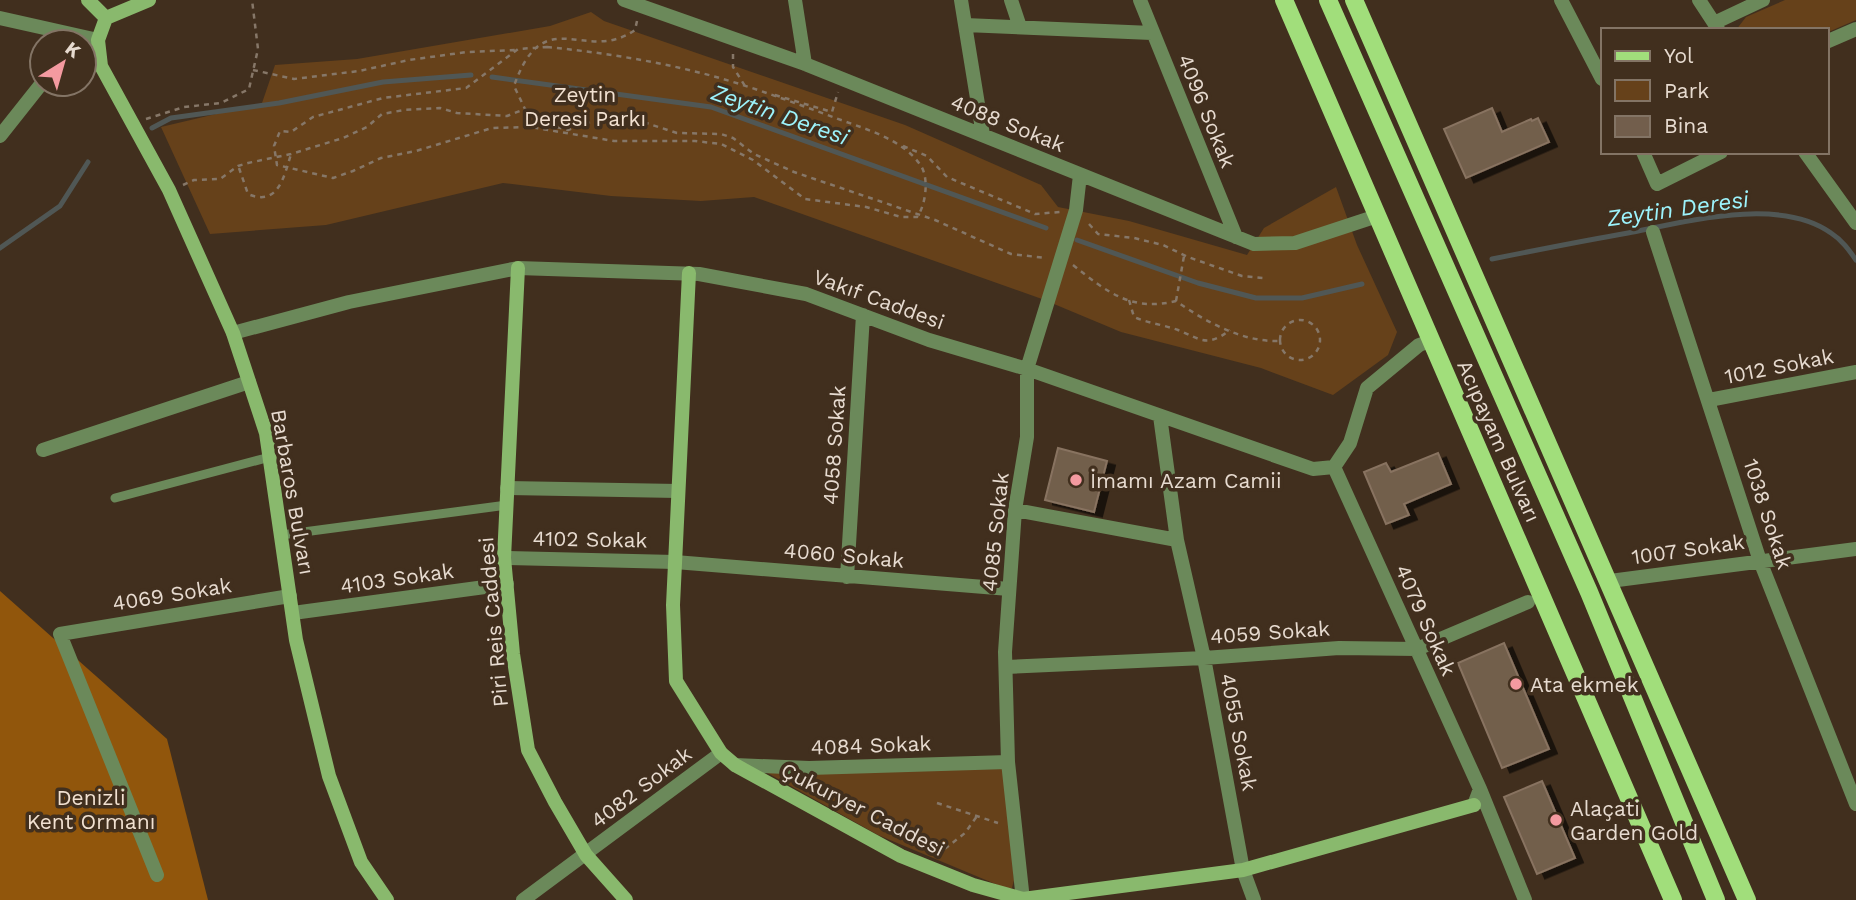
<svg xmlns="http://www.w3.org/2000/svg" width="1856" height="900" font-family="'Work Sans',sans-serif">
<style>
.green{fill:#66411a}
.forest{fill:#91560c}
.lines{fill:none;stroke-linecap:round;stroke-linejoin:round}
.stream{stroke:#505755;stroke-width:5}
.building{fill:#725e4c;stroke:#887360;stroke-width:2;filter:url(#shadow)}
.path{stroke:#867768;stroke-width:2.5;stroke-dasharray:5 5;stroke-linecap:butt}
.lane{stroke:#6b895a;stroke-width:9}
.street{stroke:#6b895a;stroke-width:14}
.secondary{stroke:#89b96d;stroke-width:14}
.primary{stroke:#a1de7b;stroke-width:18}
.poi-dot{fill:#f49aa0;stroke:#412f1e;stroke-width:2.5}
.labels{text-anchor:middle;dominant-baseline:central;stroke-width:7;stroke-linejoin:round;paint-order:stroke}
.park-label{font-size:21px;fill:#f2e1d1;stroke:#412f1e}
.street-label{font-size:21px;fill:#e7dbd0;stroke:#412f1e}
.poi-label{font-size:21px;fill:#e7dbd0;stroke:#412f1e;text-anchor:start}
.water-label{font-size:23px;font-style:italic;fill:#9cf3fc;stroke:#412f1e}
</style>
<defs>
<filter id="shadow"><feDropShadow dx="8" dy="4.5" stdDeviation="0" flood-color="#0009"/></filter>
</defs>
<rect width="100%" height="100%" fill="#412f1e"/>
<path class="green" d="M1785 0H1856V20L1826 33V30H1736L1746 17Z
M591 12 604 21 905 125 1041 185 1058 207 1129 221 1247 255 1264 228 1336 187 1357 245 1397 332 1388 355 1333 395 1261 368 1121 332 1042 299 754 197 701 201 611 196 503 183 326 225 210 234 161 127 262 103 275 65 357 59 550 26Z
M1004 769 1014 880 1012 888H1005L878 835 764 771Z"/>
<path class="forest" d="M0 591 167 739 208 900H0Z"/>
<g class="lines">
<path class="stream" d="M492 77 711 107 1046 228
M152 128 171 118 279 103 383 82 471 75
M1077 240 1198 283 1256 298H1302L1362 284
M0 248 60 206 88 162
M1492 259C1537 250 1582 241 1628 233 1684 222 1780 196 1831 233 1842 240 1849 250 1856 260"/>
</g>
<path class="building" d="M1492 108 1502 132 1531 119 1532 121 1538 118 1549 142 1466 178 1444 129Z
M1058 448 1107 461 1094 512 1045 500Z
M1438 453 1451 484 1404 504 1409 515 1386 524 1364 472 1386 463 1391 472Z
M1504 643 1549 749 1502 768 1458 663Z
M1542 781 1575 858 1537 874 1504 797Z"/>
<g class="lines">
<path class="path" d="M637 21 635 30C585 65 544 0 514 86L525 109 544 124 568 130 596 120 612 117 640 121 677 133 721 134 733 138 754 154 794 172 935 220 1011 254 1046 258
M547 47C598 52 650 60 701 73 745 84 789 101 833 117 861 128 903 138 921 166 929 178 926 205 917 217H901L866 207 805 199 753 160 721 144 695 141H614L530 127 492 128 416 151 381 158 353 171 333 178 277 165 274 146 280 131 291 132 313 117 383 98 466 88 518 49Z
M733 54V67L745 86
M253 70 294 79 359 71 409 60 467 52 516 50
M775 95 832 112 838 92
M146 119 184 107 221 103 249 89 258 49 252 0
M903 146 927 156 947 177 1035 214 1060 212
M239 168 248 194C278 207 284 177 291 154
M183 185 194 180 220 179 238 166 248 163 291 154 343 138 367 127 382 114 404 110 440 108 457 113 507 116 525 109
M1089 224 1098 234 1134 238 1163 245 1188 257 1242 276 1263 278
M1073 265C1107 292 1131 312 1176 301 1206 322 1242 342 1279 341
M1129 300 1134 317C1148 323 1164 325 1178 330 1200 339 1207 348 1230 330
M1176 301 1184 256
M1280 340a20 20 0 1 1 40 0a20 20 0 1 1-40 0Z
M937 803 998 823
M937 855 965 833 977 816"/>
<path class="lane" d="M115 498 270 457
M281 535 507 505"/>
<path class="street" d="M624 0 805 64 1254 244 1295 243 1377 216
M795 0 805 64
M961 0 983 135
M1011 0 1020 27
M1140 0 1236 237
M1561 0 1602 79
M1699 0 1718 29
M0 18 98 40
M1714 23 1763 0
M965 25 1152 33
M1826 42 1856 29
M0 136 42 83
M1643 152 1657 184 1721 152
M1805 152 1856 223
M1653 232 1760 561 1856 804
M233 333 349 302 518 268 699 274 806 294 929 340 1027 369 1313 469 1334 467 1350 443 1367 388 1419 345 1430 341
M1709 400 1856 372
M1160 416 1177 540 1204 658 1243 870 1254 900
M43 450 249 382
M1334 467 1480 789 1474 805
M507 488 678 491
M1015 510 1177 540
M504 558 675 562 1009 589
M847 577 863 315
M1610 581 1856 549
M293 613 507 584
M1006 667 1204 658 1339 648 1417 649 1528 602
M735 765 809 768 1008 762
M1480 789 1525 900
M157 875 60 634 290 596
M523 900 721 753
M1023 900 1008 762 1005 652 1015 510 1027 437V369L1076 210 1080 175"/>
<path class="secondary" d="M88 0 106 18
M149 0 106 18 98 40 101 66 169 190 233 333 266 433 296 640 329 776 361 862 387 900
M518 268 504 558 513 654 528 750 555 802 586 855 626 900
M689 273 673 605 676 681 721 753 735 765 901 856 973 885 1023 899 1243 870 1474 805"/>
<path class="primary" d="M1284 0 1673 900
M1328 0 1589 592 1716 900
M1354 0 1747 900"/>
</g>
<g class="poi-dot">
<circle cx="1076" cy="480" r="7"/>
<circle cx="1516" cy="684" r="7"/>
<circle cx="1556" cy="820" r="7"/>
</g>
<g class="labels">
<g class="park-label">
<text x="585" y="94">Zeytin<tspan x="585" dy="24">Deresi Parkı</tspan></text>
<text x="91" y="797">Denizli<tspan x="91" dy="24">Kent Ormanı</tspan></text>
</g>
<g class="street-label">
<text transform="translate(1207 111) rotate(68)">4096 Sokak</text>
<text transform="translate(1008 123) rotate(22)">4088 Sokak</text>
<text transform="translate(879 299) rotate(20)">Vakıf Caddesi</text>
<text transform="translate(1779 366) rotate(-11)">1012 Sokak</text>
<text transform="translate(1499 441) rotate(66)">Acıpayam Bulvarı</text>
<text transform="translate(834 445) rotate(-86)">4058 Sokak</text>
<text transform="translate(293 492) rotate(80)">Barbaros Bulvarı</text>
<text transform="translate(1768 514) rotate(72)">1038 Sokak</text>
<text transform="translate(995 532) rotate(-84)">4085 Sokak</text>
<text transform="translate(590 539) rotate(1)">4102 Sokak</text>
<text transform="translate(1688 549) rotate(-8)">1007 Sokak</text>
<text transform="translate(844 555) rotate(5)">4060 Sokak</text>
<text transform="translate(397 578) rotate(-8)">4103 Sokak</text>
<text transform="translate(172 594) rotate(-9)">4069 Sokak</text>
<text transform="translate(1426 620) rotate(66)">4079 Sokak</text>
<text transform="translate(493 622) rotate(-95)">Piri Reis Caddesi</text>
<text transform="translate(1270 632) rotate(-4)">4059 Sokak</text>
<text transform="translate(1239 732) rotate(79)">4055 Sokak</text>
<text transform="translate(871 745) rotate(-2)">4084 Sokak</text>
<text transform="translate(641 787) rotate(-37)">4082 Sokak</text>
<text transform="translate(863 809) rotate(27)">Çukuryer Caddesi</text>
</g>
<g class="poi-label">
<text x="1090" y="480">İmamı Azam Camii</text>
<text x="1530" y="684">Ata ekmek</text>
<text x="1570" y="808">Alaçati<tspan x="1570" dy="24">Garden Gold</tspan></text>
</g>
<g class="water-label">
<text transform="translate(780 115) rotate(19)">Zeytin Deresi</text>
<text transform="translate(1678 209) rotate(-8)">Zeytin Deresi</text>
</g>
</g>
<rect x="1601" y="28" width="228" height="126" fill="#412f1e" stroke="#837465" stroke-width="2"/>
<rect x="1615" y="51" width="35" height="10" fill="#a1de7b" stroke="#837465" stroke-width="2"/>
<text x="1664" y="63" font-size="21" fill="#e7dbd0">Yol</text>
<rect x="1615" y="80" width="35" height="21" fill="#66411a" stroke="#837465" stroke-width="2"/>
<text x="1664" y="98" font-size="21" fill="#e7dbd0">Park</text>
<rect x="1615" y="116" width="35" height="21" fill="#725e4c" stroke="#837465" stroke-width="2"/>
<text x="1664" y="133" font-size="21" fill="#e7dbd0">Bina</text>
<g transform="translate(63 63) rotate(37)"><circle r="33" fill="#412f1e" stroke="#837465" stroke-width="2"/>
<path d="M0-5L12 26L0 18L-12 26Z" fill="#f49aa0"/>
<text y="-10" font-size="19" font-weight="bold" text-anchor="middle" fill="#e7dbd0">K</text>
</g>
</svg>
